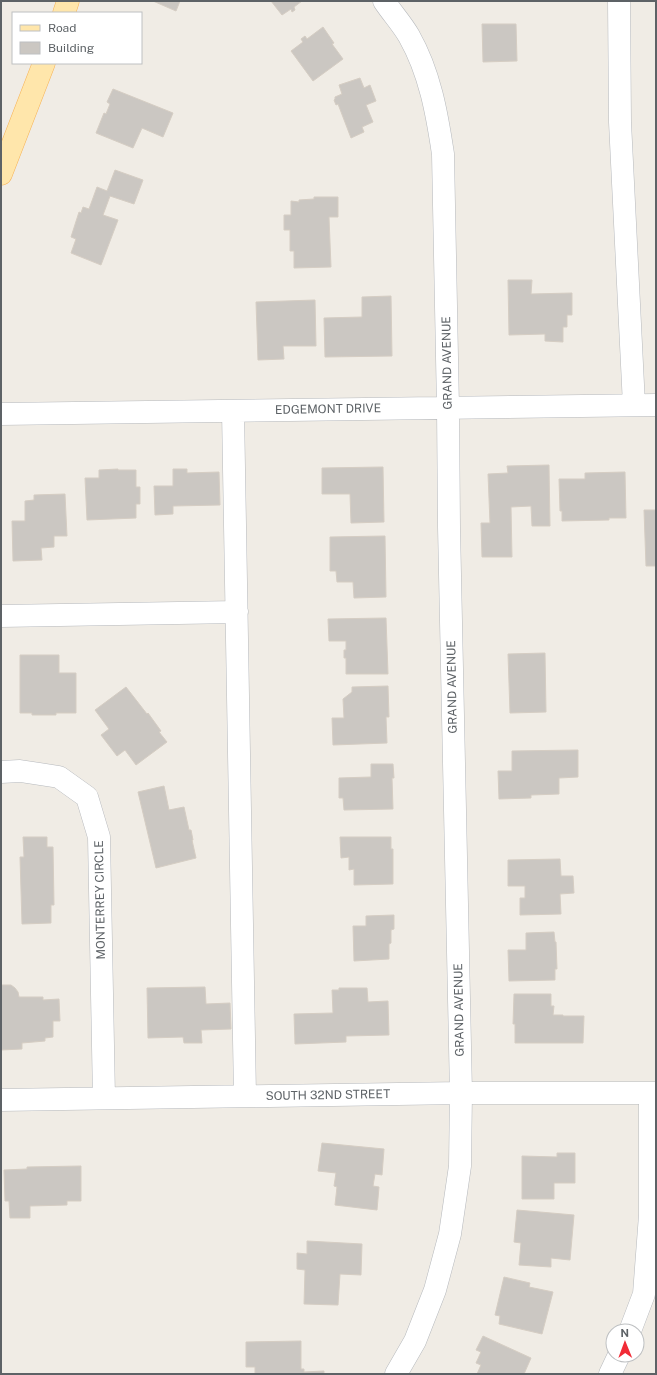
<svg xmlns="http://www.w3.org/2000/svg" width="657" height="1375" font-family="'Public Sans',sans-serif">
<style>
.building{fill:#cbc7c2;stroke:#d5cdc3}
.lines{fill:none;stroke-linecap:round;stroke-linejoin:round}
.minor-casing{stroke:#b6b9bd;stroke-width:23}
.major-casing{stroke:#f7b457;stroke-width:23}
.minor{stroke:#fff;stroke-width:22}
.major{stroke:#ffe6ab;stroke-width:22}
.labels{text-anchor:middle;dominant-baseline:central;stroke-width:3;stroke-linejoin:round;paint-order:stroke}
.street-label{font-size:12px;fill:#5d6266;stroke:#fff}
</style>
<rect width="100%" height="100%" fill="#f0ece5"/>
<path class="building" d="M153 1H180L176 11Z
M271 1H302L294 7 295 10 292 12 291 9 282 15Z
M482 24H516L517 61 483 62Z
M323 27 334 43 332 44 343 59 313 81 291 51 303 42 301 39 305 36 307 39Z
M360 78 364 88 370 85 376 101 366 105 373 122 362 127 364 132 351 138 338 104 336 105 334 100 335 99V97L342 94 339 85Z
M113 89 173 113 163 137 142 128 133 148 96 133 104 113 106 114 110 104 107 102Z
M115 170 143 180 134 204 110 196 103 215 118 220 101 265 71 253 76 239 71 237 79 212 81 213 83 207 89 209 97 187 107 191Z
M314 197H338V217H329L331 267 294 268V251H290V230H284V215H291V201L299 202V200L314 199Z
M508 280H532L531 294 572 293V315H567V327H563V342L545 341V334L509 335Z
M391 296 392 356 325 357 324 318 362 317V297Z
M315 300 316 346H283L284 359 258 360 256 302Z
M549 465 550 526H532L531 506 511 507 512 557H482L481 523H490L488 474 508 473 507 466Z
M383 467 384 522 351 523 350 494H322V468Z
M118 469V470H136V487H140V504H136V518L87 520 85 478H99V470Z
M173 469H187V473L219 472 220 505 173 506V514L155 515 154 486H173Z
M625 472 626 518H609V520L562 521V511H560L559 479H585V473Z
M65 494 67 536H54V547L41 548 42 560 13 561 12 521H25V501L34 500V495Z
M644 510H656V566H646Z
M385 536 386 597 354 598 353 582H337L336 571H330V537Z
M386 618 388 674H346V658H344V650H346V641H329L328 619Z
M545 653 546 712 510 713 508 654Z
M20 655H59V673H76V713H56V715H32V713H20Z
M388 686 389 717H386L387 743 333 745 332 718H344L343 699 352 692V687Z
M126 687 147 714 148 713 161 731 159 732 167 742 136 765 125 750 117 756 101 735 109 729 95 710Z
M578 750V777L559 778V794L531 795V798L499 799 498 771H512V751Z
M371 764H393L394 778H392L393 809 344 810 343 798H339V778L371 777Z
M164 786 169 810 184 807 189 830H191L193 840H192L196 858 156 868 138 792Z
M23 837H47V847H53L54 905H51V923L22 924 20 857H24Z
M340 837H391V849H393V884L354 885V869L349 870V857L341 858Z
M560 859 561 876H573L574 893 560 894 561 914 520 915V898H525V886H508V860Z
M394 915V929L391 930V943L389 944V959L354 961 353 926H366V916Z
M554 932 555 942H556L557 969H555V980L509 981 508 950H526V933Z
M1 985H11L15 988 18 992 19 997H43V1000L59 999 60 1021H53V1037L45 1038V1041L22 1043V1049L1 1050Z
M205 987 206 1004 230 1003 231 1029 201 1030 202 1043H184L183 1037 148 1038 147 988Z
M339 988H367L368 1002 388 1001 389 1035 346 1036V1042L295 1044 294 1014 333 1013 332 990H339Z
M514 994H551V1006H554L553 1015H563V1016H584L583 1043H515V1024H513Z
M322 1143 384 1149 382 1175 375 1174 373 1186 379 1187 377 1210 335 1205 337 1187 334 1186 336 1173 318 1171Z
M557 1153H575V1183H554V1199H522V1156L557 1157Z
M81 1166V1201H67V1205L30 1206V1218H10L9 1201H5L4 1170 27 1169V1167Z
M517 1210 574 1215 570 1260 551 1258V1267L519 1265 521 1243 514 1242Z
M307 1241 362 1244 361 1275 340 1274 338 1305 304 1304 305 1270 297 1269V1253L307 1254Z
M504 1277 530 1283 529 1287 553 1292 542 1334 499 1324 500 1316 495 1315Z
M483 1336 531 1358 524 1374H477L481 1365 476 1363 481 1352 476 1350Z
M301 1341V1369H304V1372L324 1371V1374H255V1367H246V1342Z"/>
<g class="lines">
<defs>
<path id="minor" d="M384 1C392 13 402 24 409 36 430 73 437 114 443 154L448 408 449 527 461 1093 460 1166 450 1234 435 1290 415 1341 396 1374
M619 1 620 122 634 405
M233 411 245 1096
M1 414 656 405
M1 616 237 612
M1 772 20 771 59 777 87 797 99 837 104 1098
M1 1100 461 1093H656
M630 1331 644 1294 650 1215V1093
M610 1374 619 1355"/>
<path id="major" d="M64 13 68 1
M1 174 44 63"/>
</defs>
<use href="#minor" class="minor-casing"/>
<use href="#major" class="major-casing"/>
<use href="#minor" class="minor"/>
<use href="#major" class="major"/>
</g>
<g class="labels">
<g class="street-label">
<text transform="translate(447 363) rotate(-91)">GRAND AVENUE</text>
<text transform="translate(328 409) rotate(-1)">EDGEMONT DRIVE</text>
<text transform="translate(452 687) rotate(-91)">GRAND AVENUE</text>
<text transform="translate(100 900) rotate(-91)">MONTERREY CIRCLE</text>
<text transform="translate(459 1010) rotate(-91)">GRAND AVENUE</text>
<text transform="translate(328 1095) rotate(-1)">SOUTH 32ND STREET</text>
</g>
</g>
<rect width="657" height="1375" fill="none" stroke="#5d6266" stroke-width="4"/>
<rect x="12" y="12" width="130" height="52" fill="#ffffff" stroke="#bec0c2"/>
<rect x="20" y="25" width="20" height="6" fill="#ffe6ab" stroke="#bec0c2"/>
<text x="48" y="32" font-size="12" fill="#5d6266">Road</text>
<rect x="20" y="42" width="20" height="12" fill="#cbc7c2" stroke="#bec0c2"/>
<text x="48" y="52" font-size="12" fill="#5d6266">Building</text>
<g transform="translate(625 1343) rotate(359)"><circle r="19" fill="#ffffff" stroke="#bec0c2"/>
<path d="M0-3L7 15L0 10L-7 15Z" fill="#f12b36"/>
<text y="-6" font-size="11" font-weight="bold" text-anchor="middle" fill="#5d6266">N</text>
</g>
</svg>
